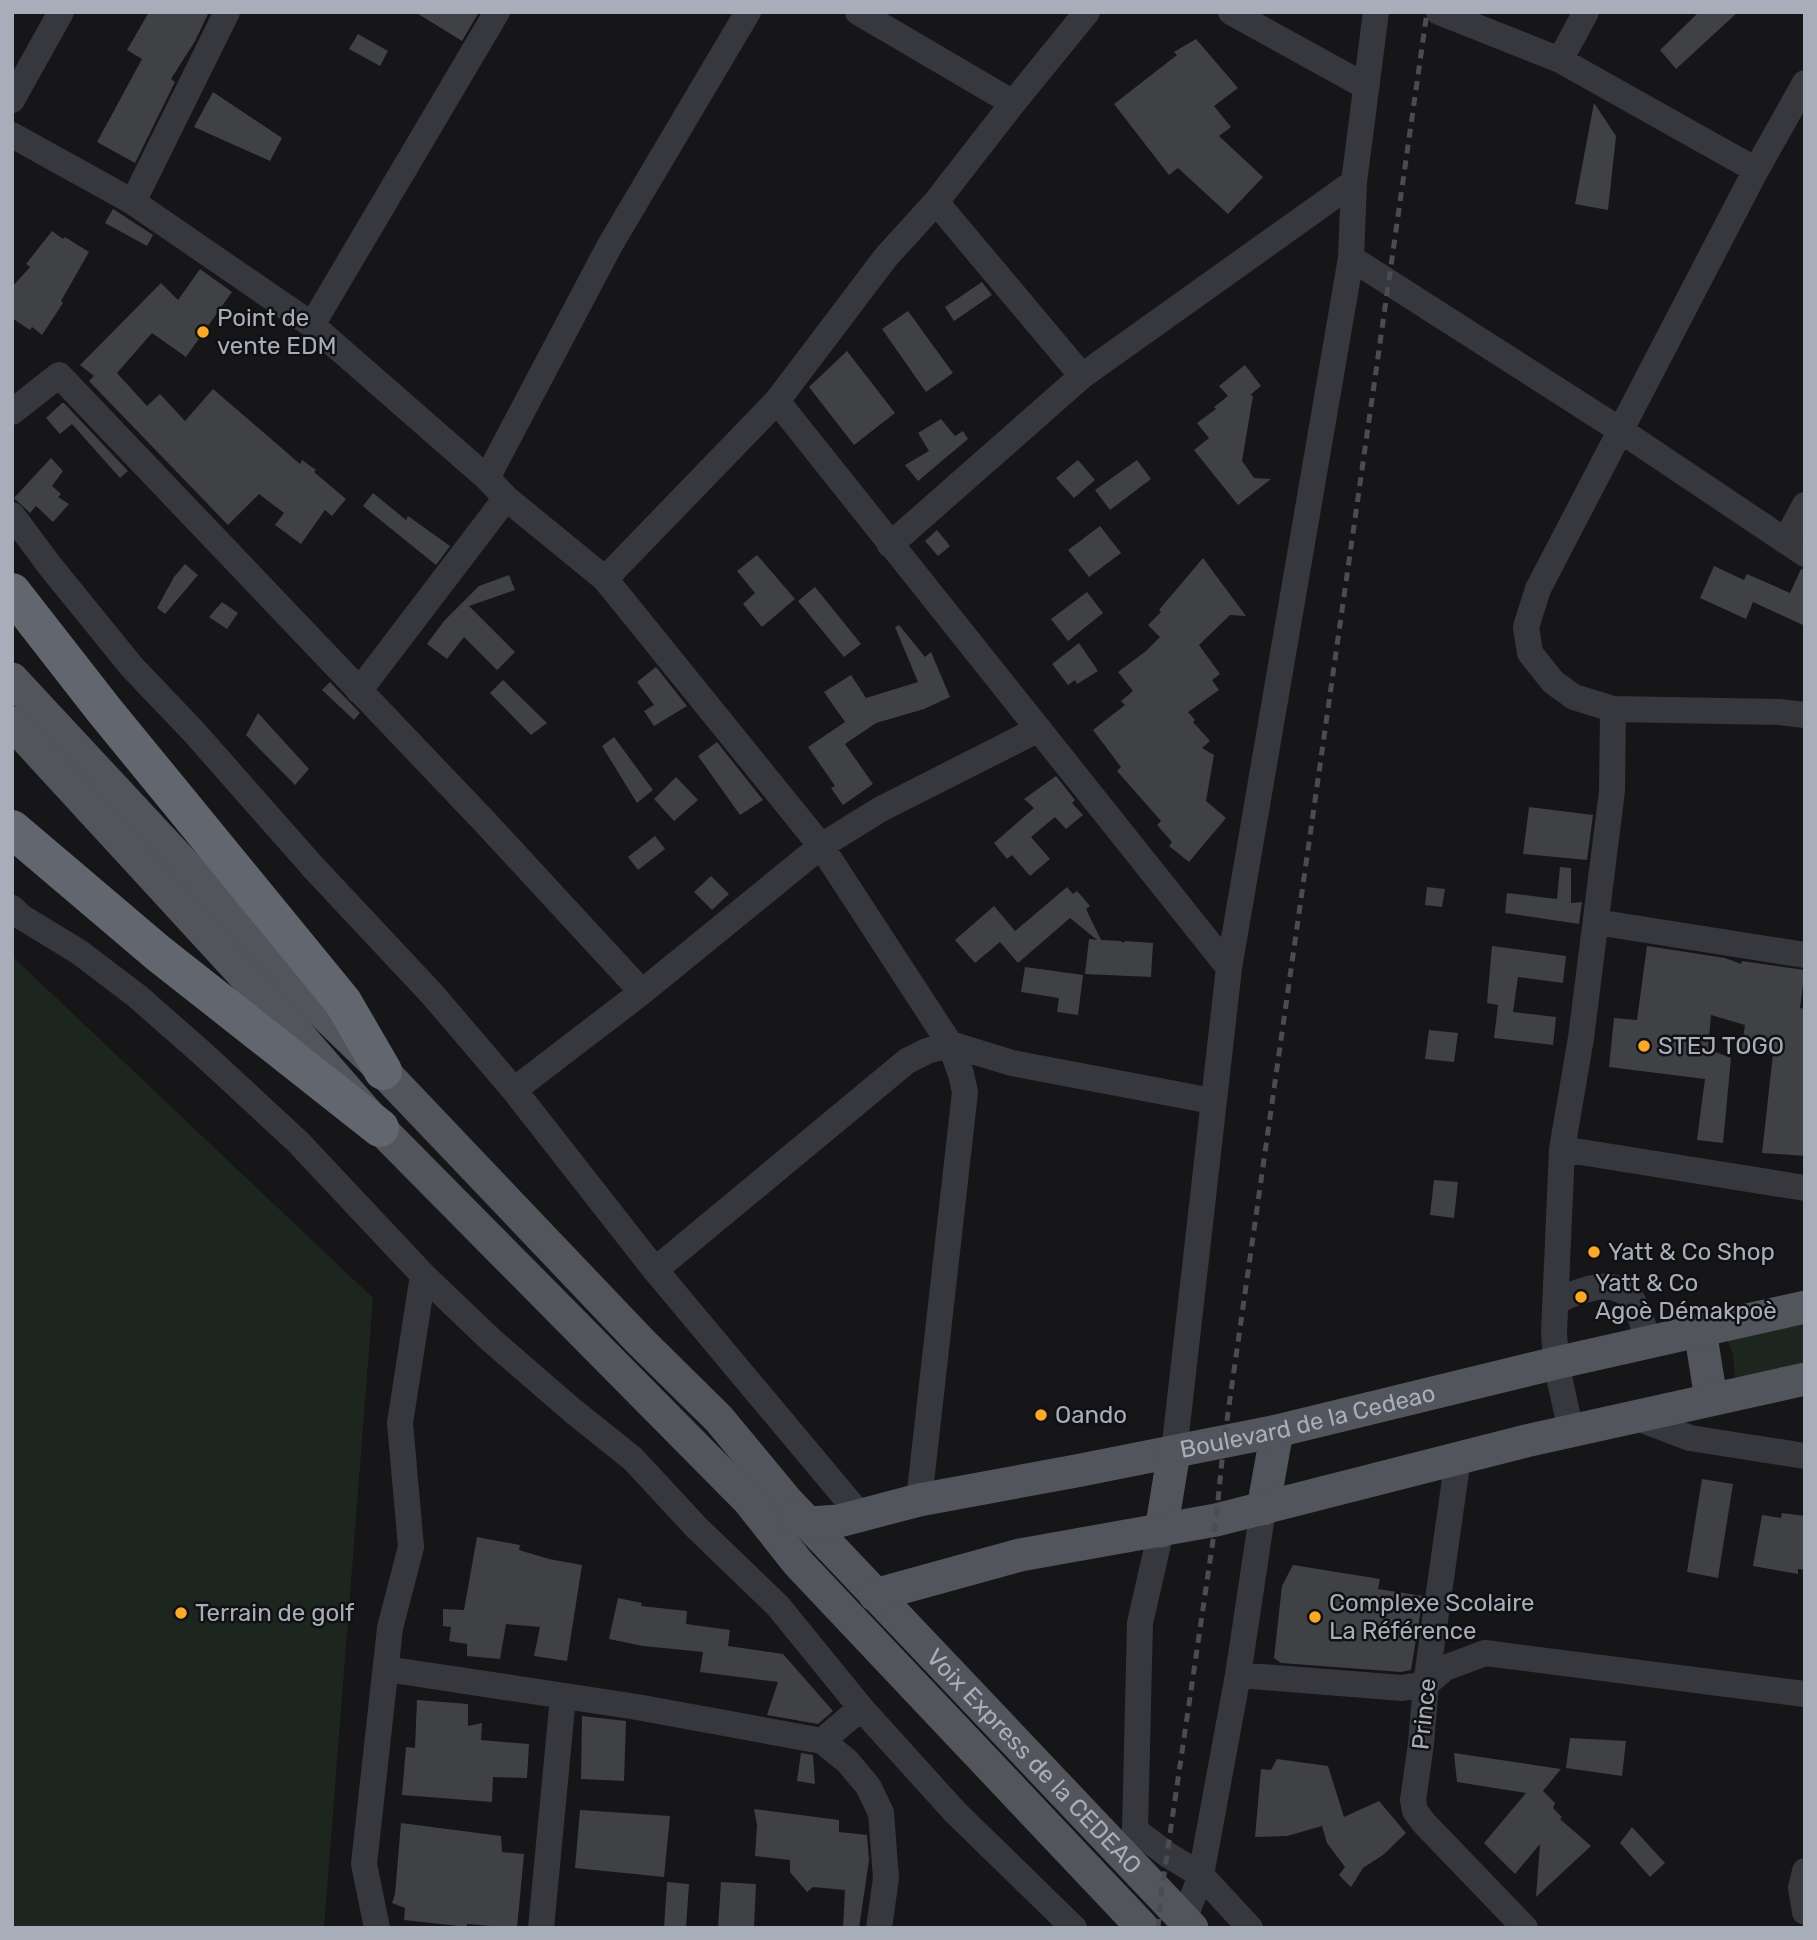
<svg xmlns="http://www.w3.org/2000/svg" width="1817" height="1940" font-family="Rubik,sans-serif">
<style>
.green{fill:#1d261e}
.building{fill:#404145}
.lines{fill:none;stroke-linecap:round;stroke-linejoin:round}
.minor{stroke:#37383d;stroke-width:26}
.major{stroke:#52555c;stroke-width:33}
.highway{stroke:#62666e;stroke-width:38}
.rail{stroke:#494c52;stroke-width:5;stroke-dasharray:9 7;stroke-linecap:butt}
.poi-dot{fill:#fca92a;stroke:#111113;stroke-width:2.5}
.labels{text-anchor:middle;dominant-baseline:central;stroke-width:5;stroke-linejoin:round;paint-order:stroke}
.poi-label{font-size:24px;fill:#a7adb9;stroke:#111113;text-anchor:start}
.street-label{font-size:24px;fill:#a7adb9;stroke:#111113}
</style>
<rect width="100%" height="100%" fill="#161618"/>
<path class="green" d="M12 956 373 1298 324 1928H12Z
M1805 1324V1364L1735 1378 1733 1355 1727 1339Z"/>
<path class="building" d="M149 12H209L195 41 171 79 175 82 135 163 97 142 142 59 127 50Z
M415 12H479L462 41Z
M1699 12H1738L1676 69 1660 50Z
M358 34 388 51 380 66 349 49Z
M1196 39 1238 88 1214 106 1231 127 1219 136 1263 177 1228 214 1178 168 1169 175 1114 104 1177 55 1174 52Z
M213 92 282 138 270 161 194 127Z
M1594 103 1616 136 1608 210 1575 204Z
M113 209 153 235 147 246 105 223Z
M52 231 63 239 65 237 89 252 61 301 63 303 42 335 32 327 30 330 12 318V287L30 267 26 264Z
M200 269 232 292 186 357 152 333 117 373 147 406 160 394 185 421 213 389 300 464 302 460 316 470 314 472 346 499 332 516 325 510 301 544 275 525 284 513 259 494 228 525 89 381 94 376 80 365 161 283 178 300Z
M982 282 992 295 954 321 945 307Z
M908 311 953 373 926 392 882 329Z
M847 351 895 413 854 445 809 387Z
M1245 365 1261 386 1250 395 1253 396 1242 461 1254 478 1271 479 1238 505 1194 450 1209 438 1197 423 1216 409 1214 407 1228 396 1219 386Z
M62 403H64L128 471 120 478 72 424 60 434 46 418Z
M941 419 955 436 963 431 968 439 918 481 905 465 929 451 918 433Z
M51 458 63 471 52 486 61 494 58 497 69 504 53 522 36 506 30 513 14 498Z
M1078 460 1095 480 1074 498 1056 478Z
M1137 460 1151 479 1110 510 1095 490Z
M373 493 406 520 408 516 450 546 436 565 363 506Z
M1100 526 1121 553 1089 577 1068 550Z
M937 530 950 546 938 556 925 541Z
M757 555 795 599 762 627 743 604 755 593 737 571Z
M1203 558 1246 616 1230 615 1199 645 1220 674 1212 680 1219 690 1188 712 1195 720 1193 722 1210 741 1202 748 1214 755 1206 801 1226 818 1189 862 1169 846 1172 842 1157 825 1161 821 1117 771 1121 767 1093 730 1125 705 1121 701 1133 691 1118 672 1146 651 1160 637 1148 625 1161 612 1159 610Z
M185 564 198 575 165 614 157 608 174 577Z
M1714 566 1744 580 1747 574 1790 593 1801 569 1805 570V626L1753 602 1746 619 1700 598Z
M509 575 515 590 469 606 515 652 497 670 464 637 447 659 427 644 444 621 479 586Z
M815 587 861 644 844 657 798 601Z
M1087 592 1103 613 1068 641 1051 619Z
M222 602 238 613 227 629 209 617Z
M899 625 925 657 931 652 950 697 924 709 876 723 845 744 873 784 843 805 831 788 835 786 808 747 845 722 824 692 851 675 866 698 918 682 895 627Z
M1079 643 1098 671 1077 684 1075 680 1068 685 1052 664Z
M656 667 687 706 654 726 644 711 654 705 637 682Z
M503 680 547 723 531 735 490 693Z
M330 682 360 713 354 720 322 690Z
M258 713 309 769 295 785 246 735Z
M614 737 653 790 637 803 602 746Z
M717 742 763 800 740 815 698 756Z
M1056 776 1075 800 1072 803 1083 815 1066 829 1055 817 1031 837 1050 859 1030 876 1012 855 1007 859 994 843 1034 808 1024 799Z
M676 777 698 800 674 821 654 799Z
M1529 807 1593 815 1587 860 1523 854Z
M655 836 665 849 638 870 628 857Z
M1560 867 1571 868V903L1582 902 1579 924 1505 913 1507 893 1557 899Z
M711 876 729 894 712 910 694 892Z
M1067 887 1073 894 1077 891 1090 906 1086 909 1101 940 1121 941 1123 943 1125 941 1153 943 1151 977 1085 974 1089 939 1097 940 1070 918 1018 963 1000 942 975 963 955 940 994 906 1015 931Z
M1427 887 1445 889 1442 907 1425 905Z
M1492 946 1566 956 1563 983 1518 977 1513 1012 1556 1017 1553 1045 1494 1038 1498 1005 1487 1003Z
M1647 946 1725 958 1741 964 1742 961 1805 970 1800 1008 1805 1009V1156L1762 1153 1773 1054 1741 1051 1745 1025 1711 1015 1708 1049 1731 1058 1723 1143 1697 1140 1705 1079 1609 1067 1614 1018 1637 1020Z
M1025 967 1083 975 1078 1015 1057 1012 1059 998 1021 992Z
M1429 1030 1458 1033 1454 1062 1425 1059Z
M1434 1180 1458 1182 1454 1218 1430 1215Z
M1702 1479 1733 1484 1718 1578 1687 1572Z
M1782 1513 1805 1516V1570L1798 1569V1574L1753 1566 1762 1515 1781 1518Z
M477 1537 520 1545 519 1550 549 1559 582 1565 567 1661 534 1656 540 1627 506 1624 500 1659 467 1656V1644L449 1641 451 1627 443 1626V1609L464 1610Z
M1293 1565 1380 1579 1378 1589 1423 1596 1411 1670 1401 1672 1281 1663 1274 1658 1282 1586Z
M618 1598 642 1603 641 1606 687 1611 686 1624 730 1630 728 1646 783 1654 833 1711 818 1724 767 1715 778 1682 700 1672 703 1652 643 1646 609 1639Z
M417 1700 468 1704V1726L482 1723 481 1740 529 1744 527 1778 493 1777 492 1802 402 1795 406 1747 415 1748Z
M582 1716 626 1721 624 1781 581 1779Z
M1570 1738 1626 1741 1622 1776 1566 1768Z
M801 1753 813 1755 815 1784 797 1781Z
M1454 1753 1561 1769 1543 1791 1555 1803 1553 1808 1562 1817 1560 1819 1591 1846 1536 1897 1540 1844 1515 1874 1484 1843 1526 1793 1457 1782Z
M1277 1759 1328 1766 1344 1817 1379 1801 1406 1833 1383 1855 1363 1868 1351 1887 1339 1875 1345 1867 1327 1843 1322 1826 1287 1836 1255 1837 1261 1769 1271 1770Z
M754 1809 839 1820V1832L867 1835 869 1860 859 1928H843L845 1890 813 1887 807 1892 790 1872V1860L755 1856 757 1825Z
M580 1810 670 1816 664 1877 575 1868Z
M401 1823 501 1836 502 1852 524 1854 517 1928 467 1924V1927L404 1920 405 1908 392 1903 395 1894Z
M1632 1827 1665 1863 1650 1877 1620 1843Z
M667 1882 689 1884 686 1928H664Z
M721 1882 756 1884 754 1928H718Z"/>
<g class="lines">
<path class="minor" d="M858 12 1013 103
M1231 12 1365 86
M1439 12 1560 60 1756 170
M1560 60 1586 12
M12 100 61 12
M12 135 133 202 312 325 487 478 506 498 605 579 821 846 950 1044 961 1074 965 1092 919 1500
M133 202 227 12
M936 202 1082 376
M1351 258 1620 430 1805 554
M312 325 497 12
M777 401 1229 968
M12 412 59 375 485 822 642 992
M487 478 610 245 748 12
M12 515 50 566 132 667 194 732 313 867 432 994 514 1090 655 1270 861 1516
M1786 540 1805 505
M890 545 1082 376 1354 182
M605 579 777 401 886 257 936 202 1013 103 1087 12
M359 691 506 498
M1613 709 1779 712 1805 715
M12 908 20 916 79 952 137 996 203 1054 298 1142 423 1275 491 1340 573 1411 633 1459 697 1528 778 1606 861 1708 955 1812 1074 1928
M1596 922 1805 955
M514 1090 642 992 821 846 881 809 1039 729
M1562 1149 1805 1188
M655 1270 907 1061 927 1051 950 1044 1012 1063 1212 1101
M1556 1301C1578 1292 1614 1274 1632 1300 1640 1312 1644 1329 1649 1342
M1635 1417 1690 1438 1805 1456
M1571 1431 1556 1363 1554 1333 1562 1149 1581 1038 1612 791 1613 709 1574 697 1553 682 1530 653 1526 627 1538 589 1756 170 1805 83
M1174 1452 1229 968 1351 258 1354 182 1376 12
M1458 1458 1426 1684 1421 1744 1413 1800 1415 1811 1424 1823 1525 1928
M1161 1531 1140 1623 1135 1830 1168 1855 1201 1875 1250 1928
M386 1669 637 1707 822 1741 861 1708
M1238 1675 1402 1688 1426 1684 1445 1668 1485 1653 1805 1694
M822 1741 847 1761 868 1786 881 1813 886 1878 879 1928
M1805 1871 1801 1888 1805 1912
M1184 1920 1201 1875 1238 1675 1263 1509
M377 1928 364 1864 390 1628 411 1547 400 1423 423 1275
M541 1928 563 1697"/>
<g class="major">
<path id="s1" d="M12 679 320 1010 383 1071 640 1341 719 1419 786 1500 1192 1928"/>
<path d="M12 723 297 1033 380 1128 749 1501 798 1563 1143 1928"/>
<path d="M1700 1330 1711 1399"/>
<path d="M1263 1509 1277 1431"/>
<path id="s2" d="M794 1518 809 1523 839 1521 919 1500 1076 1471 1277 1431 1556 1363 1805 1307"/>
<path d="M1161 1531 1174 1452"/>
<path d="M875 1595 1020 1555 1216 1520 1526 1441 1805 1379"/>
</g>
<path class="highway" d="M12 592 104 710 343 1002 383 1071
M12 829 158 953 380 1128"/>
<path class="rail" d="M1158 1928 1161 1895 1216 1520 1224 1441 1427 12"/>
</g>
<g class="poi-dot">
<circle cx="203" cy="332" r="7"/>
<circle cx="1644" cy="1046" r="7"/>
<circle cx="1594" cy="1252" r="7"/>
<circle cx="1581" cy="1297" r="7"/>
<circle cx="1041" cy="1415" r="7"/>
<circle cx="181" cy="1613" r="7"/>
<circle cx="1315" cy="1617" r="7"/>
</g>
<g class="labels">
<g class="poi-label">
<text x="217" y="318">Point de<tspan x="217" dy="28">vente EDM</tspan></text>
<text x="1658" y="1046">STEJ TOGO</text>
<text x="1608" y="1252">Yatt &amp; Co Shop</text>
<text x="1595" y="1283">Yatt &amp; Co<tspan x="1595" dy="28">Agoè Démakpoè</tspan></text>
<text x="1055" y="1415">Oando</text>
<text x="1329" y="1603">Complexe Scolaire<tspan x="1329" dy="28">La Référence</tspan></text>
<text x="195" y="1613">Terrain de golf</text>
</g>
<g class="street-label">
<text stroke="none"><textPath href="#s2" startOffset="525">Boulevard de la Cedeao</textPath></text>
<text transform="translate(1424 1714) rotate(-84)">Prince</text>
<text stroke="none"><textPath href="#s1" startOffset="1489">Voix Express de la CEDEAO</textPath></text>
</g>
</g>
<rect width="1817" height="1940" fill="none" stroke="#a7adb9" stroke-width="28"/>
</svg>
